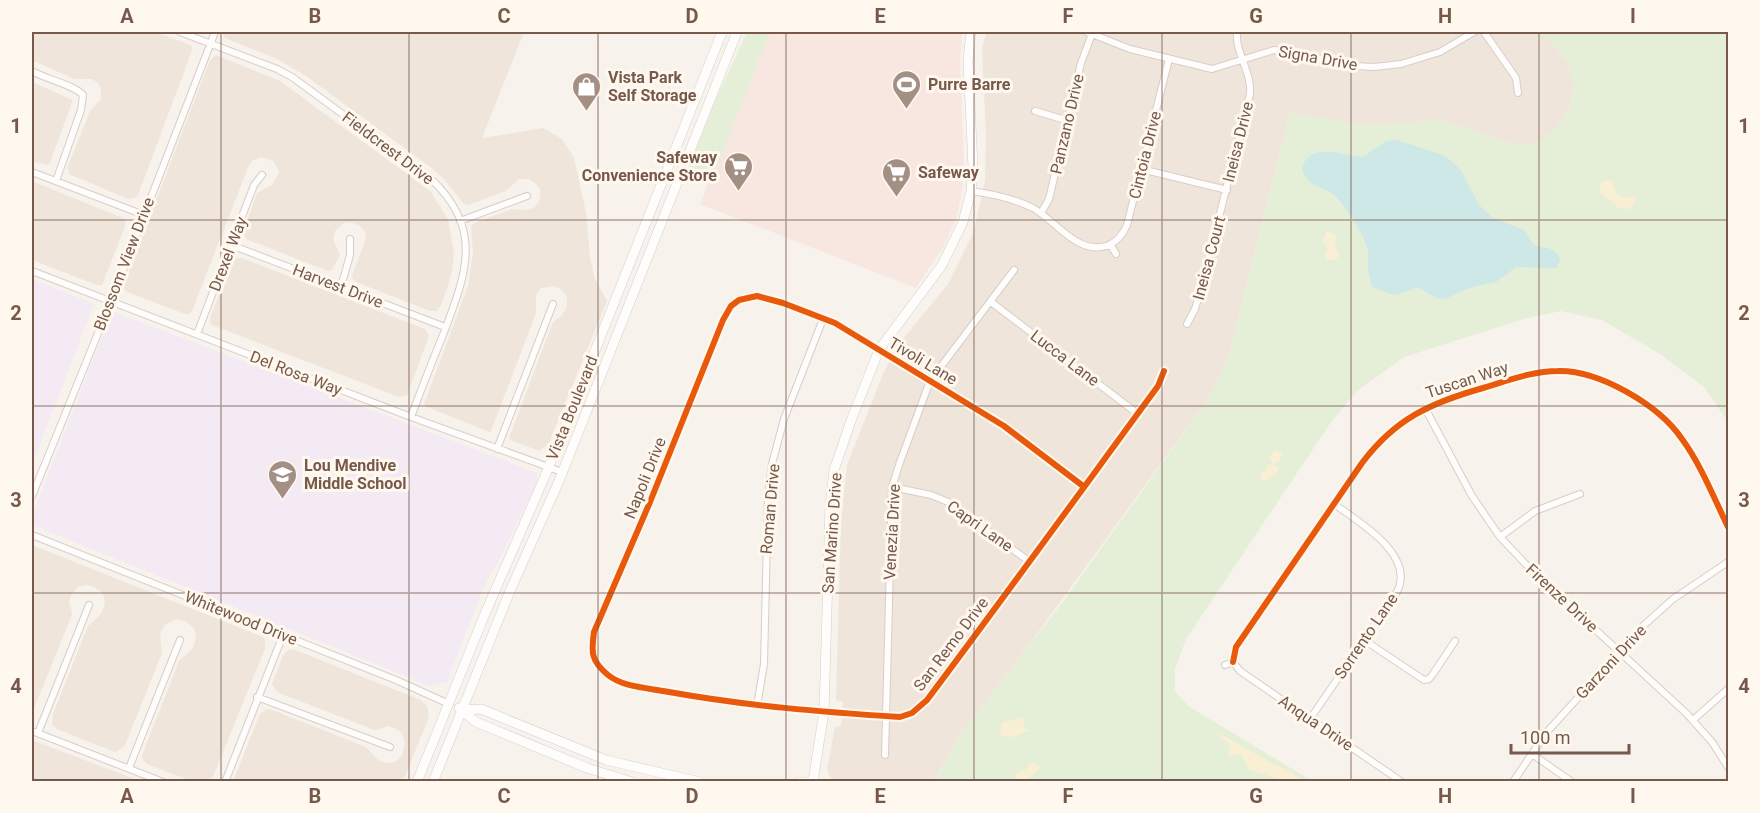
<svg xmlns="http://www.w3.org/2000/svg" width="1760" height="813" font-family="Roboto,sans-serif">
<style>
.residential{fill:#f0e5da}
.commercial{fill:#f7e7e0}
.education{fill:#f3eaf3}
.green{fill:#e5eed7}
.sand{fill:#f9efd5}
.water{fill:#cee8e8}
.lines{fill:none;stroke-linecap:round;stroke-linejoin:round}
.street-casing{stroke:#d6cec9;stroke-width:8}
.secondary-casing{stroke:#d7cec8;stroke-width:10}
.street{stroke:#fefdfc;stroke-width:6}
.secondary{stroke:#fefdfc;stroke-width:9}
.cycleway-casing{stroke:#fff8ef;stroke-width:10}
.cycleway{stroke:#e8590c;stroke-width:6}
.grid{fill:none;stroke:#77594c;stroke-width:1.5;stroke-opacity:0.55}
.labels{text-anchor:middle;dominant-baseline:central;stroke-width:6;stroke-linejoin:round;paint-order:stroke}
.street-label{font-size:16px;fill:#77594c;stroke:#fff8ef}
.poi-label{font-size:16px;font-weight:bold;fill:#77594c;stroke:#fff8ef;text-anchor:start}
.neatline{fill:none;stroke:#77594c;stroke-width:2}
.grid-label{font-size:20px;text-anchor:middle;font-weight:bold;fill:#77594c}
</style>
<rect width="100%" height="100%" fill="#f7f2ec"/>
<path class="residential" d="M32 32H155L190 45 193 48 138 195 135 198 128 199 69 174 68 166 90 111 101 99V88L98 83 92 79H74L32 60Z
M222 32H524L482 138 543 128 562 139 574 158 586 213 590 257 594 277 607 301 548 445 539 451 513 441 509 438 553 322 562 315 567 307V297L561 289 554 286 541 288 536 295V313L491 431 489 432 427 407 424 404 468 286 473 252 471 226 474 223 512 209 527 210 535 207 540 200V189L535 183 529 179H519L506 191 468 205 464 204 443 178 429 166 306 76 277 59 225 38Z
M987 32H1542L1569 64 1574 86 1570 108 1553 132 1532 145 1514 144 1440 119 1400 124 1357 125 1290 113 1227 361 1210 396 1026 649 962 732 934 781H833L827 770 835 727 841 726 843 702 836 700 841 520 847 465 883 374 899 344 948 284 974 231 985 180 986 136 982 48Z
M216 55 280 81 430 191 448 219 454 254 452 271 447 289 441 305 437 311H430L356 282 353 279 352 275 366 239 365 231 360 226 353 223 346 222 340 226 335 231 333 239 340 255 332 270 328 271 246 239 243 232 257 193 272 185 279 173 277 167 273 161 261 157 253 160 249 165 192 311 189 314H185L125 291 124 284 210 60Z
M32 82 73 100 50 163 46 165 32 161Z
M32 181 125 219V227L102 285H97L32 260Z
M237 258H242L425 329 429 336 407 395 399 397 212 325 210 322V318L231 264Z
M32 545 263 637 265 640V649L211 781H191L147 764 143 760 142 755 179 661 193 648 196 638 194 628 186 622 178 619 170 622 165 625 160 634 162 653 125 745 121 749 115 752 107 749 57 729 52 725 53 714 88 626 101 614 104 607 105 600 102 592 94 587 86 585 78 587 72 594 69 601 72 614 70 620 32 713Z
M293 649 421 700 427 706 429 717 403 781H233L260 714 265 710 270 709 366 747 379 761 387 763 395 762 402 756 405 741 401 732 394 728 388 726 376 730 372 729 279 693 275 689 272 684 274 678 284 654 288 650Z
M32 740 140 781H32Z"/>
<path class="commercial" d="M770 32H962L960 64 964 165 962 189 957 217 944 246 916 288 700 204 709 181 711 182Z"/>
<path class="education" d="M32 279 94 304 32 465Z
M112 311 537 473V482L500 558 483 588 447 682 430 686 32 525V516Z"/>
<path class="green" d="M747 32H770L711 182C701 186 696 180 687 176V172L717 97Z
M1542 32H1728V422L1704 387 1660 354 1602 320 1561 311 1524 319 1404 357 1357 391 1331 422 1186 639 1175 669V691L1188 706 1312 781 934 782 962 732 1065 599 1210 396 1227 361 1290 113 1357 125 1400 124 1440 119 1514 144 1532 145 1553 132 1570 108 1574 87 1569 64Z"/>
<path class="sand" d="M1612 180 1617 195 1627 198 1635 196 1636 201 1629 209 1618 208C1613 200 1605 198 1599 191L1602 181Z
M1327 231 1336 236 1335 246 1339 255C1338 259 1331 261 1327 260L1325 254 1328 248 1322 242Z
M1274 451H1278L1282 454 1280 460 1274 464 1279 468 1276 474 1267 480H1261L1260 475 1265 471 1266 466 1273 464 1269 458Z
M1023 717 1024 727 1029 731 1012 737 1000 736 1002 723Z
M1215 731 1272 763 1290 771 1301 780C1287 783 1263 774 1248 769L1242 755 1236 754 1230 757 1228 753 1231 746Z
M1032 762 1040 766C1036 775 1028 780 1018 780L1015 777 1018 772 1025 770Z"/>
<path class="water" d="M1397 140 1440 154 1449 159 1461 170 1479 205 1493 218 1524 230 1534 245 1551 249 1558 254 1560 261 1556 268 1516 267 1496 282 1472 287 1447 298 1439 299 1417 287C1390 298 1399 296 1372 287 1371 282 1369 275 1368 270 1367 264 1369 257 1368 251 1365 236 1345 205 1334 195 1321 184 1309 189 1302 169 1309 140 1343 156 1363 157L1386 141Z"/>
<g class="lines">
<defs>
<path id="street" d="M180 32 277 69 292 77 430 178C485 229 466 274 443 335 432 362 421 390 411 417
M1087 32 1130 49 1212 69 1274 50 1355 66 1374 67 1401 64 1440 52 1474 32
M1484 32 1516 78 1518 93
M32 71C45 79 75 85 83 95L81 110 56 181
M1035 111 1069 121
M1141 169 1227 190
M32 172 144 215
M971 191C993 194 1013 198 1033 208 1056 221 1079 257 1109 245 1118 241 1123 234 1127 225L1169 59
M1041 213 1049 199 1081 63 1092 34
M460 221 527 196
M1110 244 1116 254
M231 245 445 327
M32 271 411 417 562 472
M341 287 350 255V239
M991 302 1138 414
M1187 324 1195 309 1202 285 1250 94C1252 72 1235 53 1237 32
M197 334 254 185 262 175
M1425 408 1472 496 1500 537 1536 575 1686 713 1712 742 1728 767
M497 449 553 304
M1083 486 1004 426 835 323 783 303 757 296 739 300 731 306 723 320 650 502 594 632C591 652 591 661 608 675 624 688 650 688 669 692 747 706 822 712 900 717L912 713 927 700C1005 596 1081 491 1158 386L1164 371
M892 487 931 495 948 502 1030 562
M32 496 111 301 215 32
M32 535 396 680 449 704
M1500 537 1535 511 1580 494
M1364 640 1424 680 1429 679 1433 674 1455 641
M1233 662 1236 647 1362 463C1395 419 1430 403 1483 388 1507 381 1532 371 1558 371 1599 370 1659 405 1682 439 1701 465 1714 498 1728 527
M1233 662 1240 671 1402 782
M1225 665 1233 662
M257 697 390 747
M757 706 764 664 768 495 772 464 784 419 823 319
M1310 719 1397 592C1416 555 1359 522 1334 504
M1693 720 1728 689
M32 731 163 782
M38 733 89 605
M1532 754 1572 782
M885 755 892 487 900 462 930 381 1014 270
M129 768 180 640
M225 782 283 635
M1513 782 1546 733 1643 626 1673 599 1728 562"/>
<path id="secondary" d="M459 708 476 722 587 768 632 782
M462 710 481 709 606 760 700 782
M813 781 824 712 830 506 834 470 852 418 879 350 942 265 963 222 971 191 973 167 968 61 971 32
M417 782 484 616 545 476 722 32
M433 782 510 591 559 481 737 32
M799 782H814"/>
</defs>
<use href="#street" class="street-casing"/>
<use href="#secondary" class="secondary-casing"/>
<use href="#street" class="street"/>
<use href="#secondary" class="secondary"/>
<defs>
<path id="cycleway" d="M1083 486 1004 426 835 323 783 303 757 296 739 300 731 306 723 320 650 502 594 632C591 652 591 661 608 675 624 688 650 688 669 692 747 706 822 712 900 717L912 713 927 700C1005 596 1081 491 1158 386L1164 371
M1233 662 1236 647 1362 463C1395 419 1430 403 1483 388 1507 381 1532 371 1558 371 1599 370 1659 405 1682 439 1701 465 1714 498 1728 527"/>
</defs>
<use href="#cycleway" class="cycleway-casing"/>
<use href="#cycleway" class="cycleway"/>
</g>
<path class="grid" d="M221 32V782M409 32V782M598 32V782M786 32V782M974 32V782M1162 32V782M1351 32V782M1539 32V782M32 220H1728M32 406H1728M32 593H1728"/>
<defs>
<symbol id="stadium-pin" viewBox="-11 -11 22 30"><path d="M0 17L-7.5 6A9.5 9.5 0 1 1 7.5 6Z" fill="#a48f84" stroke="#fff8ef"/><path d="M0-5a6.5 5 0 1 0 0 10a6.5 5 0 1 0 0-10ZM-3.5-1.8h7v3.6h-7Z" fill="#fff"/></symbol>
<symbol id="shop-pin" viewBox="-11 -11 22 30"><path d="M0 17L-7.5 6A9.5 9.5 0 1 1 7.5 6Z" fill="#a48f84" stroke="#fff8ef"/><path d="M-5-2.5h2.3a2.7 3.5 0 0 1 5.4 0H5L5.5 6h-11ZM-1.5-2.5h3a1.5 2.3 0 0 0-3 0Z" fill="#fff"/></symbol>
<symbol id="supermarket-pin" viewBox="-11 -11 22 30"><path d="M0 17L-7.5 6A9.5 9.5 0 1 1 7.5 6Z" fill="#a48f84" stroke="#fff8ef"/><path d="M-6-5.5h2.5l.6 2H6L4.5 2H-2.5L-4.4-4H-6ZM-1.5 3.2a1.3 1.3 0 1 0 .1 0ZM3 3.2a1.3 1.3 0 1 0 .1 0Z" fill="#fff"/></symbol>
<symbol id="school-pin" viewBox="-11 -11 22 30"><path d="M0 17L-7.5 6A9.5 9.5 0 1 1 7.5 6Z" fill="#a48f84" stroke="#fff8ef"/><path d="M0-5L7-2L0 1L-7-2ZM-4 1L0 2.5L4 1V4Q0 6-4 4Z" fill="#fff"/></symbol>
</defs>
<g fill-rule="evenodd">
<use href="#stadium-pin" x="890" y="68" width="33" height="45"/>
<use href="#shop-pin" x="570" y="70" width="33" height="45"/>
<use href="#supermarket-pin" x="722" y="150" width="33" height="45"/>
<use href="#supermarket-pin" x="880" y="156" width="33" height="45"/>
<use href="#school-pin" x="266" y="458" width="33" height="45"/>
</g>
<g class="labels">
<g class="street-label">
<text transform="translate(1318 58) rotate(10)">Signa Drive</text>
<text transform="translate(1067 124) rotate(-77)">Panzano Drive</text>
<text transform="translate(1238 142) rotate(-76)">Ineisa Drive</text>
<text transform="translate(388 148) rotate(37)">Fieldcrest Drive</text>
<text transform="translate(1145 155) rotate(-76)">Cintoia Drive</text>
<text transform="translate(228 254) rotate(-69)">Drexel Way</text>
<text transform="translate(1209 258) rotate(-75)">Ineisa Court</text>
<text transform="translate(124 264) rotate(-69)">Blossom View Drive</text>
<text transform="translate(338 286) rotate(21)">Harvest Drive</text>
<text transform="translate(1065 358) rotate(37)">Lucca Lane</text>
<text transform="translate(923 361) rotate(31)">Tivoli Lane</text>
<text transform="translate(296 373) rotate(21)">Del Rosa Way</text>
<text transform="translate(1467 380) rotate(-18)">Tuscan Way</text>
<text transform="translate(572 408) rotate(-68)">Vista Boulevard</text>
<text transform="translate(645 478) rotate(-68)">Napoli Drive</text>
<text transform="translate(770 509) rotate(-85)">Roman Drive</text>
<text transform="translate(980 526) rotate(35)">Capri Lane</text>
<text transform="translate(892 532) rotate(-87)">Venezia Drive</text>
<text transform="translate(832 533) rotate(-86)">San Marino Drive</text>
<text transform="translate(1562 598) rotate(43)">Firenze Drive</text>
<text transform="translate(241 618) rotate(22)">Whitewood Drive</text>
<text transform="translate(1366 636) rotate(-56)">Sorrento Lane</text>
<text transform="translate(951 644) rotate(-53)">San Remo Drive</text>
<text transform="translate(1611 662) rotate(-47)">Garzoni Drive</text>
<text transform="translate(1316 723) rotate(34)">Anqua Drive</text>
</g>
<g class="poi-label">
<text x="608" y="77">Vista Park<tspan x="608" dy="18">Self Storage</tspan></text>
<text x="928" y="84">Purre Barre</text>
<text x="717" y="157" text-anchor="end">Safeway<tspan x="717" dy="18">Convenience Store</tspan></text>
<text x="918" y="172">Safeway</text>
<text x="304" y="465">Lou Mendive<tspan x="304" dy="18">Middle School</tspan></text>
</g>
</g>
<rect width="1760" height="813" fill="none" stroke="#fff8ef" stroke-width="66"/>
<path d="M1511 744v9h118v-9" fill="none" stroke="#77594c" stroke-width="3"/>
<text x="1520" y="744" font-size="18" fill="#77594c" stroke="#fff8ef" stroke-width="4.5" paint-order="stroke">100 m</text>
<rect x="33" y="33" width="1694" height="747" class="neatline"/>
<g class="grid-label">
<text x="127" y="23">A</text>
<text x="315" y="23">B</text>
<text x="504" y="23">C</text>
<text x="692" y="23">D</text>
<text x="880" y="23">E</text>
<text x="1068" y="23">F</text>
<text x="1256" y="23">G</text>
<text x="1445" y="23">H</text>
<text x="1633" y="23">I</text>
<text x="16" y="133">1</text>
<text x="1744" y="133">1</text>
<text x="16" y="320">2</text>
<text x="1744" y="320">2</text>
<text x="16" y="507">3</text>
<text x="1744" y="507">3</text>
<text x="16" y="693">4</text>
<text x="1744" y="693">4</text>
<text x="127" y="803">A</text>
<text x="315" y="803">B</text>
<text x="504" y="803">C</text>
<text x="692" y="803">D</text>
<text x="880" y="803">E</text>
<text x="1068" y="803">F</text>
<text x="1256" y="803">G</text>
<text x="1445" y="803">H</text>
<text x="1633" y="803">I</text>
</g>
</svg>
